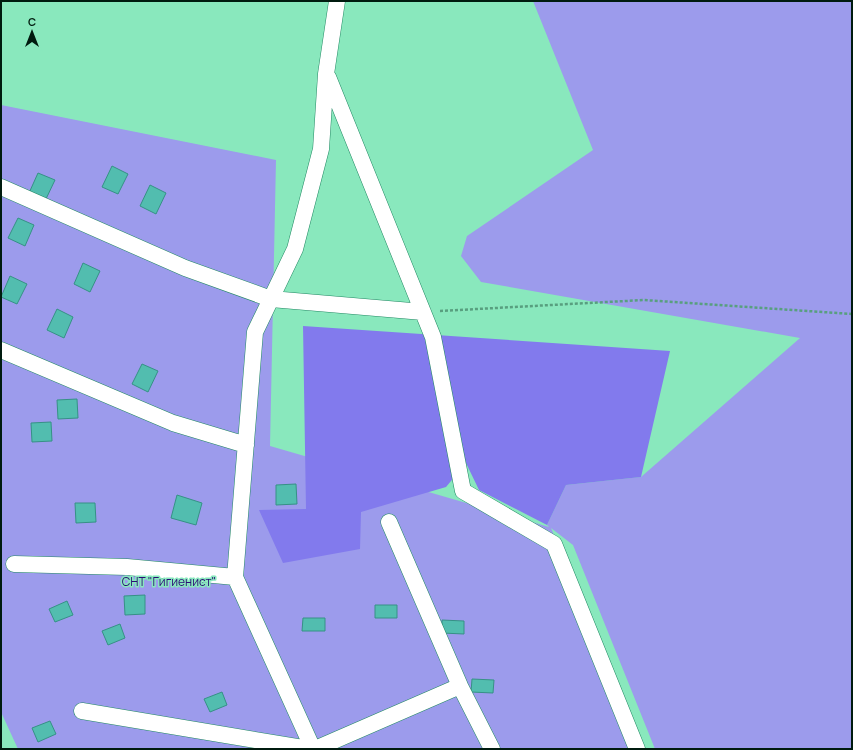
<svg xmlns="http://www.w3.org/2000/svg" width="853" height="750" font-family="Manrope,sans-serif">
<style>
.green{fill:#9c9bec}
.forest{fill:#827aed}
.building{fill:#52bdaf;stroke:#369186}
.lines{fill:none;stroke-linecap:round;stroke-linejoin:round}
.street-casing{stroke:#218963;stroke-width:17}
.path{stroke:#589f7f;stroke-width:2.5;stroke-dasharray:3 2;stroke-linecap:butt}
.street{stroke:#fff;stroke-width:16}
.labels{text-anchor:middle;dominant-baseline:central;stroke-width:3;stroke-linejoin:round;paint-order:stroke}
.park-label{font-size:12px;fill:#2a0c76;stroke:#89e8bd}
</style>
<rect width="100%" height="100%" fill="#89e8bd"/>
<path class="green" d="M533 1H852V749H655L573 545 551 528 645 749H18L1 712V105L276 160 270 446 549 527 547 525 566 485 641 477 800 338 481 282 461 256 467 236 593 150Z"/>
<path class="forest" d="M303 326 670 351 641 477 566 485 547 525 479 490 466 463 446 487 361 512 360 549 283 563 259 510 306 509Z"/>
<path class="building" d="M112 166 128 174 118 194 102 187Z
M38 173 55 180 45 201 29 193Z
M150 185 166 193 156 214 140 206Z
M18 218 34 225 25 246 8 238Z
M83 263 100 271 90 292 74 284Z
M10 276 27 284 17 304 1 297Z
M57 309 73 317 64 338 47 330Z
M142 364 158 371 148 392 132 384Z
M77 399 78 418 58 419 57 400Z
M51 422 52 441 32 442 31 423Z
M296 484 297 504 276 505V485Z
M177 495 202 503 196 525 171 518Z
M75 503H95L96 522 76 523Z
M145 595V614L125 615 124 596Z
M67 601 73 615 55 622 49 609Z
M375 605H397V618H375Z
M303 618H325V631H302Z
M442 620 464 621V634L442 633Z
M120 624 125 638 108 645 102 631Z
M472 679 494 680 493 693 471 692Z
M222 692 227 705 210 712 204 699Z
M50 721 56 734 38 742 32 728Z"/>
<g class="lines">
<defs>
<path id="street" d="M328 77 433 337 463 491 554 544 637 749
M1 187 185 268 271 299 423 312
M1 350 173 423 246 445
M389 522 460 686 492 749
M14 564 127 567 235 577
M82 711 309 749
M313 749 235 577 255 332 295 249 321 149 326 74 337 1
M315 749 460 686"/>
</defs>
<use href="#street" class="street-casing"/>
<path class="path" d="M440 311 644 300 852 314"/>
<use href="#street" class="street"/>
</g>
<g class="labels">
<g class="park-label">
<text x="169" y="581">СНТ "Гигиенист"</text>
</g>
</g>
<rect width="853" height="750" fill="none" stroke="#001b0f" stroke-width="4"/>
<g transform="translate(32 32)" stroke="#89e8bd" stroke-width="3" paint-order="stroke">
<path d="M0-3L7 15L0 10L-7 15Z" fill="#001b0f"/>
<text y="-6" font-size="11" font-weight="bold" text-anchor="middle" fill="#001b0f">С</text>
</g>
</svg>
